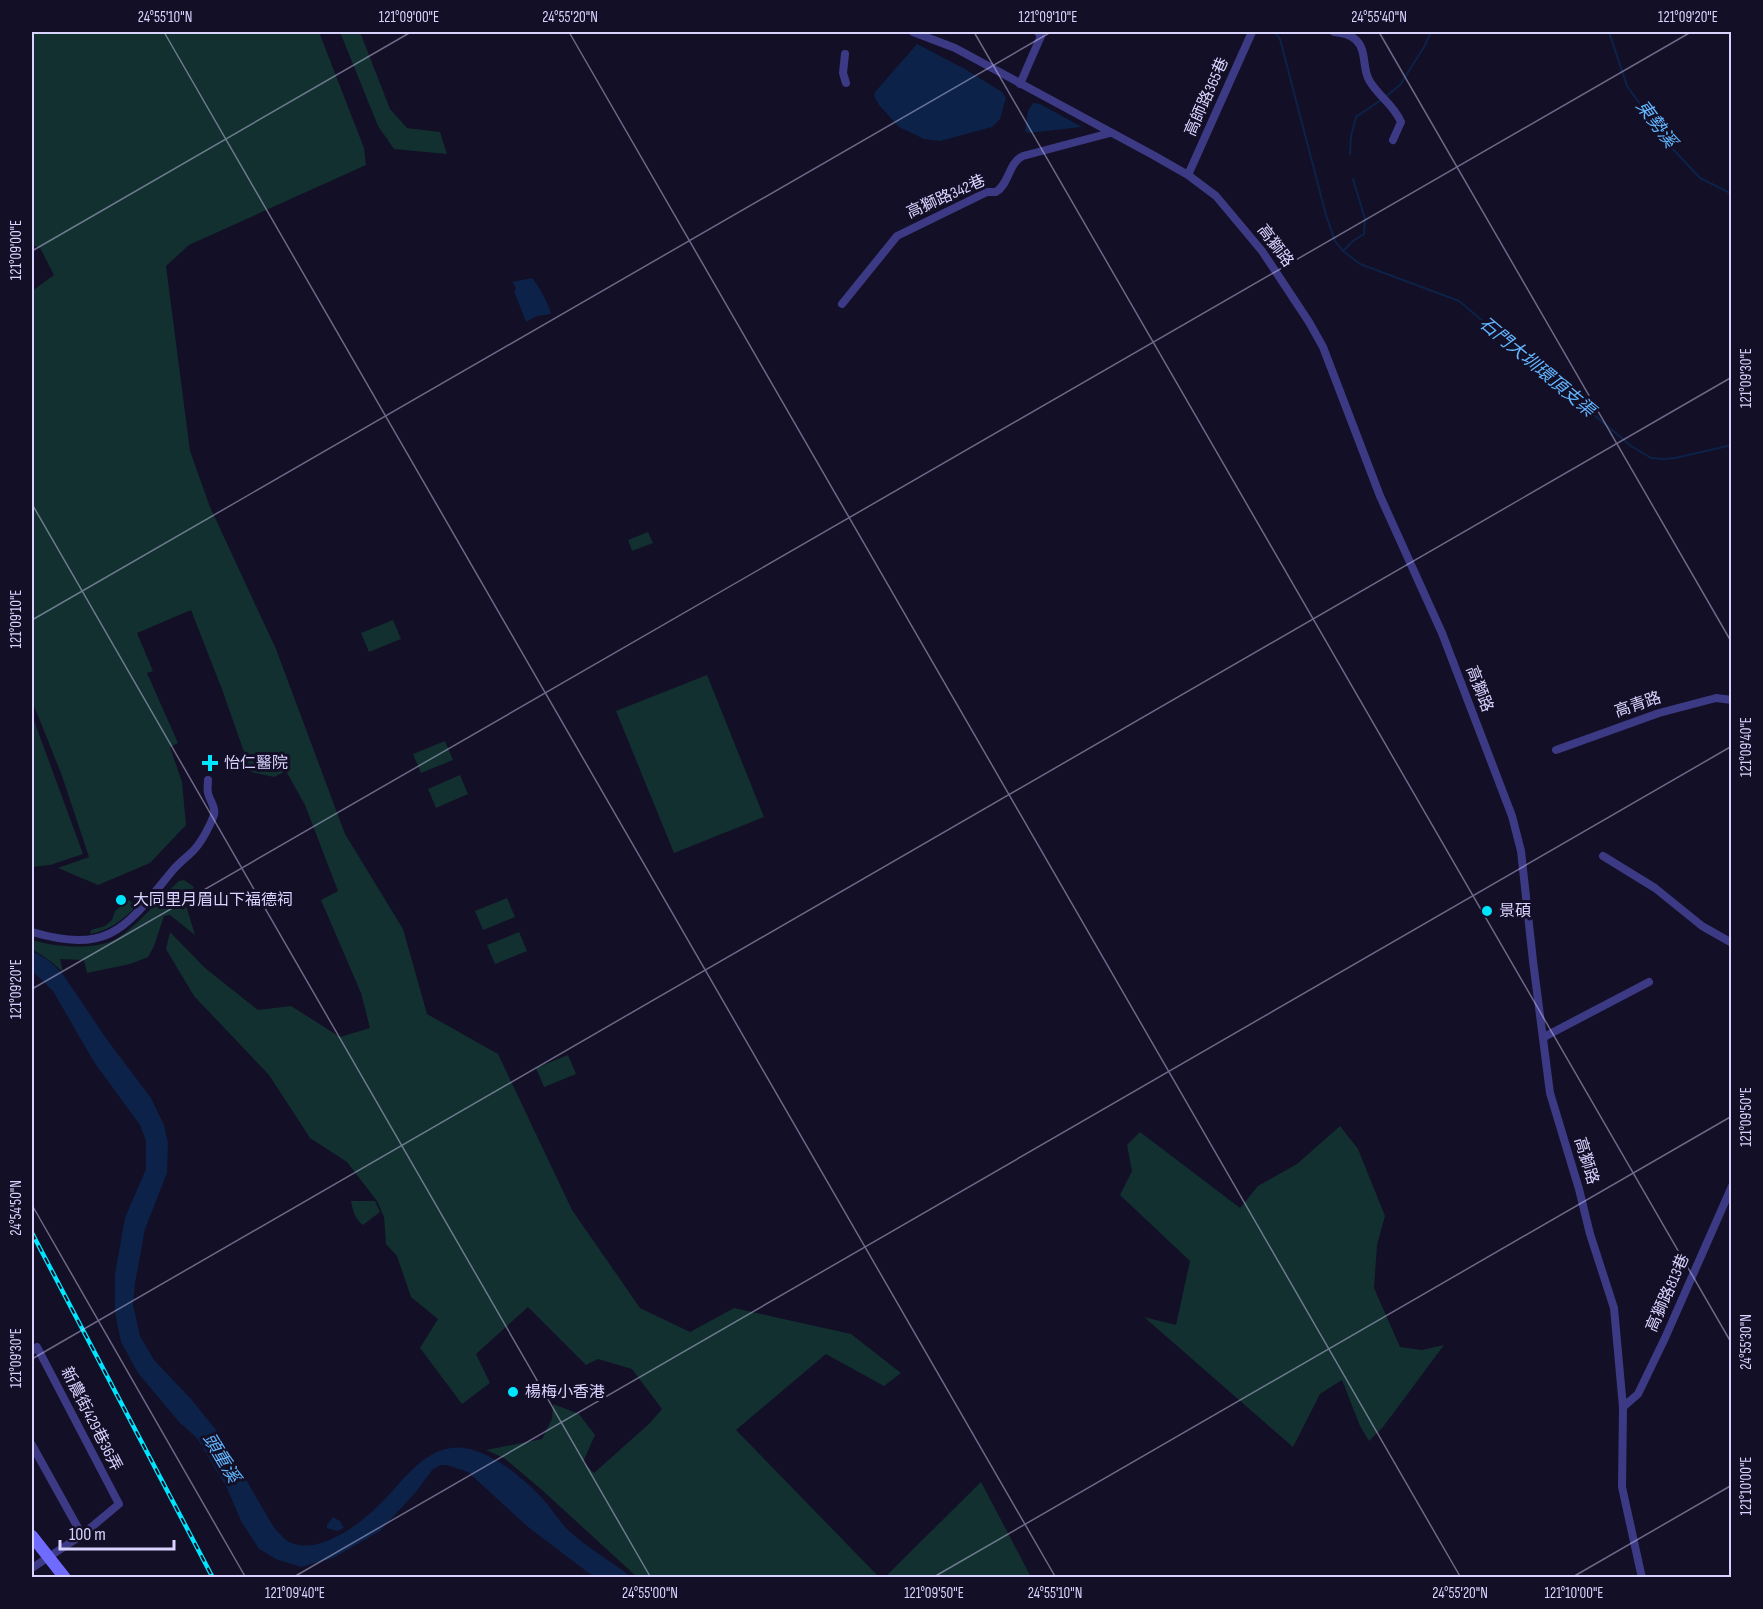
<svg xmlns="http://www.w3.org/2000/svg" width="1763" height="1609" font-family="'Sofia Sans Condensed','Noto Sans TC',sans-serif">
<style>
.green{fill:#12302f}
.water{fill:#0c2248}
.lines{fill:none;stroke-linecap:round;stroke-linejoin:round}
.stream{stroke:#0c2248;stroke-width:2}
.street{stroke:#3d3a85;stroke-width:8}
.secondary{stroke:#6f6bff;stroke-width:12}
.rail-casing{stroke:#00e5ff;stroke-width:4.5}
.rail{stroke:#130f26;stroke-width:2;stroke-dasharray:7;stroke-linecap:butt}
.ticks{fill:none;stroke:#d9d4ff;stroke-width:1.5;stroke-opacity:0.45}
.poi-dot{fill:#00e5ff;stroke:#130f26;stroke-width:2}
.labels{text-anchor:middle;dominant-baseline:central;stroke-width:6;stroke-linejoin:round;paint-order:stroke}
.street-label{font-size:16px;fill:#d9d4ff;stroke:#130f26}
.poi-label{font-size:16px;fill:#d9d4ff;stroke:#130f26;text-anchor:start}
.water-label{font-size:18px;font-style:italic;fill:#62b6ff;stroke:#130f26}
.neatline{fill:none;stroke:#d9d4ff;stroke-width:2}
.ticks-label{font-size:15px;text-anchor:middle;fill:#d9d4ff}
</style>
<rect width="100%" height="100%" fill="#130f26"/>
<path class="green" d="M32 32H319L364 148 366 165 189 245 166 266 190 451 210 507 276 649 345 834 403 929 427 1014 498 1054 572 1210 640 1308 690 1332 734 1308 851 1334 901 1373 884 1386 826 1354 736 1430 879 1577H637L542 1490 504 1458 486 1450 542 1439 552 1419 553 1404 579 1414 595 1435 583 1462 594 1473 650 1423 662 1409 632 1369 598 1359 586 1365 528 1307 476 1354 490 1383 462 1404 420 1348 438 1319 411 1297 397 1256 386 1244 384 1217 377 1201 347 1162 310 1138 269 1075 194 996 166 949 170 932 205 968 258 1010 291 1006 340 1037 370 1028 361 993 321 900 338 891 305 805 286 771 274 777 251 772 223 692 191 610 137 633 153 671 147 673 178 743 170 747 182 782 186 825 150 863 98 885 58 868 89 857 61 773 32 701V291L54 275 40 248 32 245Z
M340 32H360L390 109 407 128 440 132 447 154 394 149 378 126Z
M648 532 653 543 632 551 628 540Z
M393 620 401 639 369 652 361 633Z
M707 675 764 817 674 853 616 711Z
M32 715 83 854 50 865 32 867Z
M445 741 453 760 421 773 413 754Z
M460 775 468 794 436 808 428 789Z
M184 880 194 887 185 902 195 935 170 915 164 916 154 946 148 957 130 964 87 973 84 960 60 959 63 972 49 960 32 949V940C54 947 97 951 118 938 140 923 159 899 179 881Z
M507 898 515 917 483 930 475 911Z
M129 900 136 907C122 920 109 931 90 934L91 930 105 926 112 920 115 911Z
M519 932 527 951 495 964 487 945Z
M568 1055 576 1074 544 1087 536 1068Z
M1340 1126 1358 1149 1385 1216 1377 1245 1374 1288 1400 1347 1422 1350 1444 1345 1383 1427 1369 1441 1360 1426 1342 1380 1320 1394 1293 1447 1144 1317 1176 1325 1190 1261 1120 1195 1132 1171 1127 1145 1140 1132 1240 1208 1258 1186 1297 1164Z
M351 1201H375L380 1212 363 1225C355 1219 353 1211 351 1201Z
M981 1482 1031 1577H885Z"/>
<path class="water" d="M917 44 965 69 1002 92 1006 98 1000 119 992 127 940 141 924 139 899 127 879 105 874 96 875 92Z
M1033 103 1040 104 1082 127 1028 133 1025 131 1028 111Z
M532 278C538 284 550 306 551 314L537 316 526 322 514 291 516 288 514 284 512 282Z
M32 951 48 960 62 973 108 1041 151 1098 164 1125 168 1143 167 1173 145 1229 135 1283 133 1305 140 1336 154 1360 191 1399 220 1435 273 1526C278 1532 283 1538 289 1542 318 1556 357 1526 377 1507 402 1484 425 1443 464 1448 490 1451 522 1477 540 1496 550 1506 557 1518 566 1528 585 1547 610 1560 631 1577H594L528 1527 468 1472 447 1465H441L433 1469 415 1493 380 1531 333 1558 301 1567 276 1559 259 1549 241 1521 227 1488 197 1438 180 1423 138 1373 121 1342 115 1312V1274L125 1218 146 1169V1141L140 1125 94 1062 53 991 32 971Z
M333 1517 340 1521 344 1528 337 1531 327 1528V1525Z"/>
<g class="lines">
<path class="stream" d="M1275 32 1280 39 1326 215 1335 241 1343 251 1360 264 1459 301 1631 446 1651 458 1664 459 1675 458 1732 445
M1609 32 1627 86 1671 147 1700 178 1732 194
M1385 97 1400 85 1424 47 1431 32
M1350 154 1351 136 1356 117 1381 100
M1343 251 1353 241 1364 234 1365 219 1353 179"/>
<path class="street" d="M913 32 955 48 1153 155 1188 175 1216 196 1262 251 1309 322 1323 347 1380 496 1442 633 1512 816 1521 851 1533 961 1550 1093 1579 1189 1590 1234 1614 1308 1623 1407 1622 1487 1642 1578
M1334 32C1342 33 1350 34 1356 40 1367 50 1362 68 1369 80 1378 96 1394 105 1401 122L1393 140
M845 54 843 73 846 83
M1020 84 1041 36 1038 32
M1188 175 1252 32
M842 304 897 236 987 192H996C1010 183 1008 163 1023 156L1110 133
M1556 750 1659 713 1716 698 1732 700
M1603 856 1655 888 1702 926 1732 943
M32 932C111 955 126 927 173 870 179 863 187 857 193 851 201 843 210 826 214 815 216 806 210 802 208 793 207 789 208 784 208 780
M1544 1037 1649 982
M32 1351 37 1347 119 1504 82 1535 32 1568
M1623 1407 1638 1394 1665 1338 1732 1186
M32 1445 82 1535"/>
<path class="secondary" d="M32 1536 65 1578"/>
<defs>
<path id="rail" d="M32 1233 213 1578"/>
</defs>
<use href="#rail" class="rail-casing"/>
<use href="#rail" class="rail"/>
</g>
<path class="ticks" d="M164 32 1056 1578M569 32 1461 1578M974 32 1732 1344M1379 32 1732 643M32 251 411 32M32 504 651 1578M32 620 1051 32M32 989 1691 32M32 1205 246 1578M32 1359 1732 377M292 1578 1732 746M932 1578 1732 1116M1571 1578 1732 1485"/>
<g class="poi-dot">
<path d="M207 754h6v6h6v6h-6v6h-6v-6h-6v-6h6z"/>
<circle cx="121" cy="900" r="6"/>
<circle cx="1487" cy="911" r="6"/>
<circle cx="513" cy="1392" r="6"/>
</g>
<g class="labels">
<g class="street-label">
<text transform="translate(1207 97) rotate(-66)">高師路365巷</text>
<text transform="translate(946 197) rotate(-24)">高獅路342巷</text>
<text transform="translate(1275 246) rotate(53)">高獅路</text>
<text transform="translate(1479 689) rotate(69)">高獅路</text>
<text transform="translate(1638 705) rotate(-19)">高青路</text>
<text transform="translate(1586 1161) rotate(73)">高獅路</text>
<text transform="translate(1668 1293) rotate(-66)">高獅路813巷</text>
<text transform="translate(91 1419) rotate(63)">新農街429巷36弄</text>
</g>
<g class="poi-label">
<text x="224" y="763">怡仁醫院</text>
<text x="133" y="900">大同里月眉山下福德祠</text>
<text x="1499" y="911">景碩</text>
<text x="525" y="1392">楊梅小香港</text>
</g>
<g class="water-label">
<text transform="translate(1656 124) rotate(53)">東勢溪</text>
<text transform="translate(1537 367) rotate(40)">石門大圳環頂支渠</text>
<text transform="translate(221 1458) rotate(59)">頭重溪</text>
</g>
</g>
<rect width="1763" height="1609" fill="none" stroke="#130f26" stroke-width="66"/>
<path d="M60 1540v9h114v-9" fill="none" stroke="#d9d4ff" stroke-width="3"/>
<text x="69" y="1540" font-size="18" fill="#d9d4ff" stroke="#130f26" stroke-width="4.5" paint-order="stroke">100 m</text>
<rect x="33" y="33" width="1697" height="1543" class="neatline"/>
<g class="ticks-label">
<text x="165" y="22">24°55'10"N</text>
<text x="409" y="22">121°09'00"E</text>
<text x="570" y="22">24°55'20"N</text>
<text x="1048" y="22">121°09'10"E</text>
<text x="1379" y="22">24°55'40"N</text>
<text x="1688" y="22">121°09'20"E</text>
<text transform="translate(16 250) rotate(-90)" y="5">121°09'00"E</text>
<text transform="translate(1746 378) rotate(-90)" y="5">121°09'30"E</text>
<text transform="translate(16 619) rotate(-90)" y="5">121°09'10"E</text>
<text transform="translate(1746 747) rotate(-90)" y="5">121°09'40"E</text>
<text transform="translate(16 989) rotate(-90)" y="5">121°09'20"E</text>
<text transform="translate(1746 1117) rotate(-90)" y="5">121°09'50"E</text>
<text transform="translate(16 1208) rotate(-90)" y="5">24°54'50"N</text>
<text transform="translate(1746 1342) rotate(-90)" y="5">24°55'30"N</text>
<text transform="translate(16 1358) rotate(-90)" y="5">121°09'30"E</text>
<text transform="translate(1746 1486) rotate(-90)" y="5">121°10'00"E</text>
<text x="295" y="1598">121°09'40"E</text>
<text x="650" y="1598">24°55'00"N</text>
<text x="934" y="1598">121°09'50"E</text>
<text x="1055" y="1598">24°55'10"N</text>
<text x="1460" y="1598">24°55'20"N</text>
<text x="1574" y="1598">121°10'00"E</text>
</g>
</svg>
